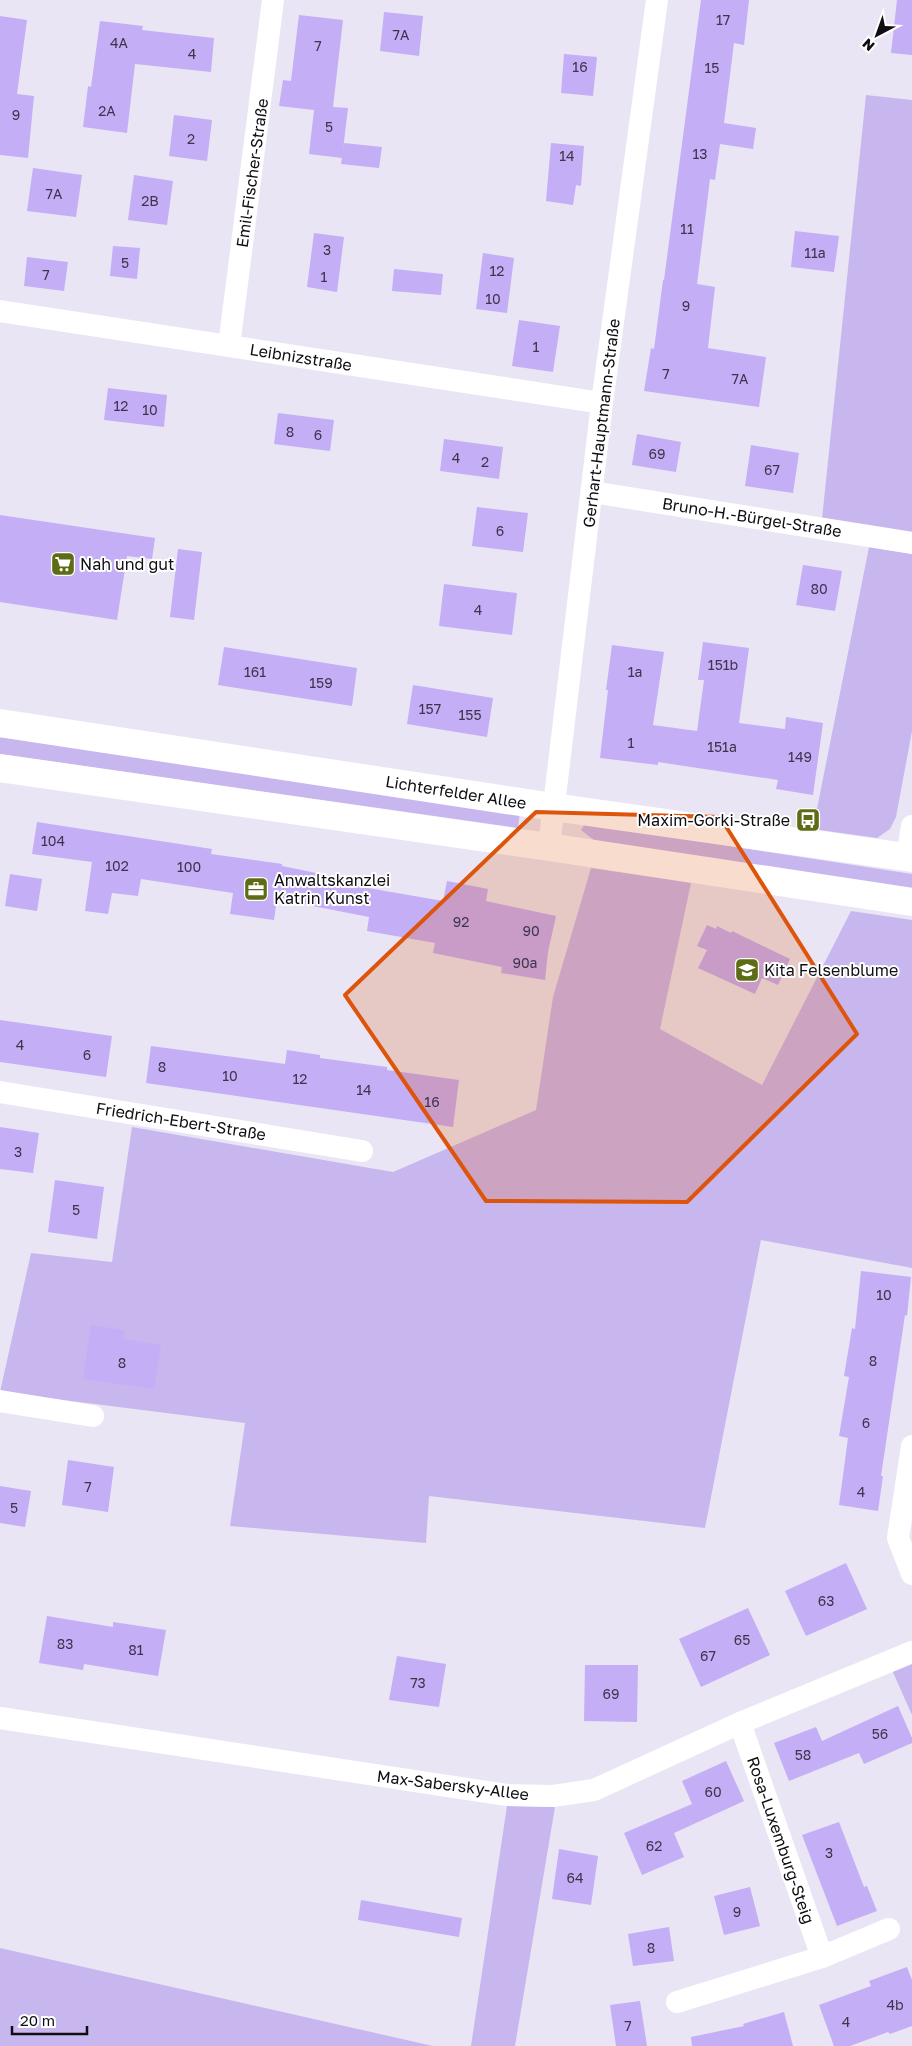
<svg xmlns="http://www.w3.org/2000/svg" width="912" height="2046" font-family="'Golos Text',sans-serif">
<style>
.green{fill:#c8b7ef}
.building{fill:#c4aef6}
.lines{fill:none;stroke-linecap:round;stroke-linejoin:round}
.street{stroke:#fff;stroke-width:22}
.secondary{stroke:#fff;stroke-width:28}
.marked{fill:#dd550c;fill-opacity:0.2;stroke:#dd550c;stroke-width:4;stroke-linejoin:round}
.labels{text-anchor:middle;dominant-baseline:central;stroke-width:4;stroke-linejoin:round;paint-order:stroke}
.number-label{font-size:14px;fill:#3c354b}
.street-label{font-size:16px;fill:#0e0d12;stroke:#fff}
.poi-label{font-size:16px;fill:#0e0d12;stroke:#fff;text-anchor:start}
</style>
<rect width="100%" height="100%" fill="#e9e5f4"/>
<path class="green" d="M866 95 912 100V535L822 519Z
M869 547 912 554V731L896 817 890 829 877 838 813 829Z
M0 737 520 812 518 828 0 754Z
M585 824 912 874V892L599 844 581 830Z
M591 868 691 883 660 1029 762 1085 851 911 912 920V1268L761 1240 705 1528 429 1496 426 1543 230 1526 245 1423 0 1392 31 1253 112 1262 132 1127 393 1172 536 1110 553 997Z
M912 1659V1715L891 1668Z
M507 1806 555 1807 515 2046H471Z
M0 1948 433 2046H0Z"/>
<path class="building" d="M701 0H749L744 45 734 43 724 123 756 128 753 149 720 144 715 180 710 179 697 284 715 287 708 348 766 357 759 407 644 391 651 348 654 349 663 280H664Z
M897 0H912V55L891 53Z
M384 12 423 16 419 56 380 51Z
M299 15 343 20 333 107 348 108 342 158 309 154 314 110 279 106 283 80 291 81Z
M0 16 27 20 17 94 34 96 28 158 0 155Z
M100 21 143 26 142 30 214 38 211 72 135 64 127 133 83 127 88 86 91 87Z
M564 54 597 57 593 96 561 93Z
M174 115 212 120 207 161 169 156Z
M344 143 382 147 379 168 341 164Z
M551 143 584 146 581 186 576 185 573 205 546 201Z
M33 168 82 175 76 217 27 211Z
M134 175 173 181 167 225 128 220Z
M795 231 839 236 834 272 791 267Z
M314 233 344 237 337 292 307 287Z
M113 246 140 248 137 279 110 276Z
M483 253 514 258 507 313 476 309Z
M27 257 68 262 64 291 24 286Z
M394 269 443 274 441 295 392 291Z
M519 320 560 326 553 372 512 366Z
M108 388 167 395 164 427 104 420Z
M278 413 334 420 330 451 274 444Z
M637 434 681 442 676 472 632 465Z
M444 439 503 447 499 479 440 471Z
M751 445 799 453 793 493 745 486Z
M477 507 528 513 523 552 472 546Z
M0 515 155 538 152 559 127 556 117 620 0 602Z
M178 549 202 552 194 620 170 617Z
M803 565 842 571 835 611 796 605Z
M444 584 517 593 512 635 439 626Z
M703 642 749 648 739 723 785 729 786 717 823 723 813 795 776 789 778 780 658 762V765L600 758 608 690H606L612 645 664 652 653 725 697 731 704 680H698Z
M224 647 357 668 352 706 218 685Z
M413 685 493 698 487 737 407 724Z
M37 822 212 849 211 854 282 864V866L346 879 345 884 443 901 447 881 488 889 486 901 556 916 548 952 545 980 501 973 502 967 433 953 435 943 367 931 369 917 277 899 274 920 230 914 233 893 141 879 138 896 112 893 108 914 85 911 92 862 32 854Z
M10 874 42 879 37 911 5 906Z
M707 925 716 929 717 926 731 933 732 931 790 959 778 985 762 978 755 994 698 968 707 950 697 946Z
M0 1020 112 1036 106 1077 0 1062Z
M151 1046 285 1064 287 1050 320 1055V1058L387 1067V1070L459 1080 453 1127 146 1083Z
M0 1127 39 1133 33 1173 0 1169Z
M55 1180 104 1187 97 1239 48 1232Z
M861 1271 911 1277 907 1316 905 1315 881 1476H883L878 1511 839 1505 848 1438 839 1436 849 1377 844 1376 852 1328 855 1329Z
M91 1325 124 1330 123 1339 161 1345 154 1389 83 1379Z
M68 1460 114 1467 108 1512 62 1505Z
M0 1486 31 1491 25 1527 0 1523Z
M846 1563 867 1609 806 1636 785 1591Z
M748 1608 770 1655 701 1687 679 1639Z
M47 1616 113 1627V1622L166 1630 158 1676 84 1664 83 1670 39 1663Z
M397 1656 446 1664 439 1707 389 1700Z
M585 1665H638L637 1722 584 1721Z
M898 1706 912 1738V1743L864 1764 859 1753 789 1781 774 1743 816 1727 822 1741Z
M726 1761 744 1801 674 1833 684 1857 642 1875 624 1833 692 1804 682 1781Z
M839 1822 864 1887 867 1886 877 1911 837 1926 802 1835Z
M559 1849 598 1856 591 1905 552 1899Z
M750 1887 760 1926 724 1935 714 1896Z
M361 1900 462 1918 459 1937 358 1920Z
M669 1927 674 1961 633 1966 628 1934Z
M907 1967 912 1980V2026L890 2034 888 2032 850 2046H834L819 2005 871 1986 869 1981Z
M640 2001 647 2046H616L610 2005Z
M784 2012 793 2046H692L691 2037 744 2026 743 2024Z"/>
<g class="lines">
<path class="street" d="M0 311 602 403
M229 346 273 0
M592 492 912 543
M549 847 602 403 657 0
M907 858 912 826
M0 1092 362 1151
M0 1401 93 1416
M912 1446 898 1538 912 1574
M0 1718 507 1795 553 1796 594 1790 740 1723 912 1652
M822 1957 889 1929
M677 2002 822 1957 740 1723"/>
<path class="secondary" d="M0 723 553 807 912 858
M0 768 549 847 912 902"/>
</g>
<path class="marked" d="M536 812 720 817 857 1034 687 1202 486 1201 345 995Z"/>
<defs>
<symbol id="supermarket-square" viewBox="-11 -11 22 22"><rect x="-9" y="-9" width="18" height="18" rx="4" fill="#5e6c15" stroke="#fff"/><path d="M-6-5.5h2.5l.6 2H6L4.5 2H-2.5L-4.4-4H-6ZM-1.5 3.2a1.3 1.3 0 1 0 .1 0ZM3 3.2a1.3 1.3 0 1 0 .1 0Z" fill="#fff"/></symbol>
<symbol id="bus-square" viewBox="-11 -11 22 22"><rect x="-9" y="-9" width="18" height="18" rx="4" fill="#5e6c15" stroke="#fff"/><path d="M-5-6H5V4H4V6H2V4H-2V6H-4V4H-5ZM-3.5-4V0h7V-4ZM-3.5 1.2v1.5H-2V1.2ZM2 1.2v1.5H3.5V1.2Z" fill="#fff"/></symbol>
<symbol id="office-square" viewBox="-11 -11 22 22"><rect x="-9" y="-9" width="18" height="18" rx="4" fill="#5e6c15" stroke="#fff"/><path d="M-6-3h4V-5.5h4V-3h4V5H-6ZM-1-4.5V-3h2v-1.5ZM-6 0V1H6V0Z" fill="#fff"/></symbol>
<symbol id="school-square" viewBox="-11 -11 22 22"><rect x="-9" y="-9" width="18" height="18" rx="4" fill="#5e6c15" stroke="#fff"/><path d="M0-5L7-2L0 1L-7-2ZM-4 1L0 2.5L4 1V4Q0 6-4 4Z" fill="#fff"/></symbol>
</defs>
<g fill-rule="evenodd">
<use href="#supermarket-square" x="49" y="550" width="28" height="28"/>
<use href="#bus-square" x="794" y="806" width="28" height="28"/>
<use href="#office-square" x="242" y="875" width="28" height="28"/>
<use href="#school-square" x="733" y="956" width="28" height="28"/>
</g>
<g class="labels">
<g class="number-label">
<text x="723" y="19">17</text>
<text x="401" y="34">7A</text>
<text x="119" y="42">4A</text>
<text x="318" y="45">7</text>
<text x="192" y="53">4</text>
<text x="580" y="66">16</text>
<text x="712" y="67">15</text>
<text x="107" y="110">2A</text>
<text x="16" y="114">9</text>
<text x="329" y="126">5</text>
<text x="191" y="138">2</text>
<text x="700" y="153">13</text>
<text x="567" y="155">14</text>
<text x="54" y="193">7A</text>
<text x="150" y="200">2B</text>
<text x="687" y="228">11</text>
<text x="327" y="249">3</text>
<text x="815" y="252">11a</text>
<text x="125" y="262">5</text>
<text x="497" y="270">12</text>
<text x="46" y="274">7</text>
<text x="324" y="276">1</text>
<text x="493" y="298">10</text>
<text x="686" y="305">9</text>
<text x="536" y="346">1</text>
<text x="666" y="373">7</text>
<text x="740" y="378">7A</text>
<text x="121" y="405">12</text>
<text x="150" y="409">10</text>
<text x="290" y="431">8</text>
<text x="318" y="434">6</text>
<text x="657" y="453">69</text>
<text x="456" y="457">4</text>
<text x="485" y="461">2</text>
<text x="772" y="469">67</text>
<text x="500" y="530">6</text>
<text x="819" y="588">80</text>
<text x="478" y="609">4</text>
<text x="723" y="664">151b</text>
<text x="255" y="671">161</text>
<text x="635" y="671">1a</text>
<text x="321" y="682">159</text>
<text x="430" y="708">157</text>
<text x="470" y="714">155</text>
<text x="631" y="742">1</text>
<text x="722" y="746">151a</text>
<text x="800" y="756">149</text>
<text x="53" y="840">104</text>
<text x="117" y="865">102</text>
<text x="189" y="866">100</text>
<text x="461" y="921">92</text>
<text x="531" y="930">90</text>
<text x="525" y="962">90a</text>
<text x="20" y="1044">4</text>
<text x="87" y="1054">6</text>
<text x="162" y="1066">8</text>
<text x="230" y="1075">10</text>
<text x="300" y="1078">12</text>
<text x="364" y="1089">14</text>
<text x="432" y="1101">16</text>
<text x="18" y="1151">3</text>
<text x="76" y="1209">5</text>
<text x="884" y="1294">10</text>
<text x="873" y="1360">8</text>
<text x="122" y="1362">8</text>
<text x="866" y="1422">6</text>
<text x="88" y="1486">7</text>
<text x="861" y="1491">4</text>
<text x="14" y="1507">5</text>
<text x="826" y="1600">63</text>
<text x="742" y="1639">65</text>
<text x="65" y="1643">83</text>
<text x="136" y="1649">81</text>
<text x="708" y="1655">67</text>
<text x="418" y="1682">73</text>
<text x="611" y="1693">69</text>
<text x="880" y="1733">56</text>
<text x="803" y="1754">58</text>
<text x="713" y="1791">60</text>
<text x="654" y="1845">62</text>
<text x="829" y="1852">3</text>
<text x="575" y="1877">64</text>
<text x="737" y="1911">9</text>
<text x="651" y="1947">8</text>
<text x="895" y="2004">4b</text>
<text x="846" y="2021">4</text>
<text x="628" y="2025">7</text>
</g>
<g class="street-label">
<text transform="translate(252 173) rotate(-82)">Emil-Fischer-Straße</text>
<text transform="translate(301 357) rotate(9)">Leibnizstraße</text>
<text transform="translate(601 423) rotate(-83)">Gerhart-Hauptmann-Straße</text>
<text transform="translate(752 517) rotate(9)">Bruno-H.-Bürgel-Straße</text>
<text transform="translate(456 792) rotate(9)">Lichterfelder Allee</text>
<text transform="translate(181 1121) rotate(9)">Friedrich-Ebert-Straße</text>
<text transform="translate(453 1785) rotate(7)">Max-Sabersky-Allee</text>
<text transform="translate(781 1840) rotate(71)">Rosa-Luxemburg-Steig</text>
</g>
<g class="poi-label">
<text x="80" y="564">Nah und gut</text>
<text x="790" y="820" text-anchor="end">Maxim-Gorki-Straße</text>
<text x="274" y="880">Anwaltskanzlei<tspan x="274" dy="18">Katrin Kunst</tspan></text>
<text x="764" y="970">Kita Felsenblume</text>
</g>
</g>
<g transform="translate(877 35) rotate(221)" stroke="#ffffff" stroke-width="4" paint-order="stroke">
<path d="M0-4L9 19L0 12L-9 19Z" fill="#0e0d12"/>
<text y="-8" font-size="14" font-weight="bold" text-anchor="middle" fill="#0e0d12">N</text>
</g>
<path d="M12 2026v8h75v-8" fill="none" stroke="#0e0d12" stroke-width="2.5"/>
<text x="20" y="2026" font-size="15" fill="#0e0d12" stroke="#ffffff" stroke-width="4" paint-order="stroke">20 m</text>
</svg>
